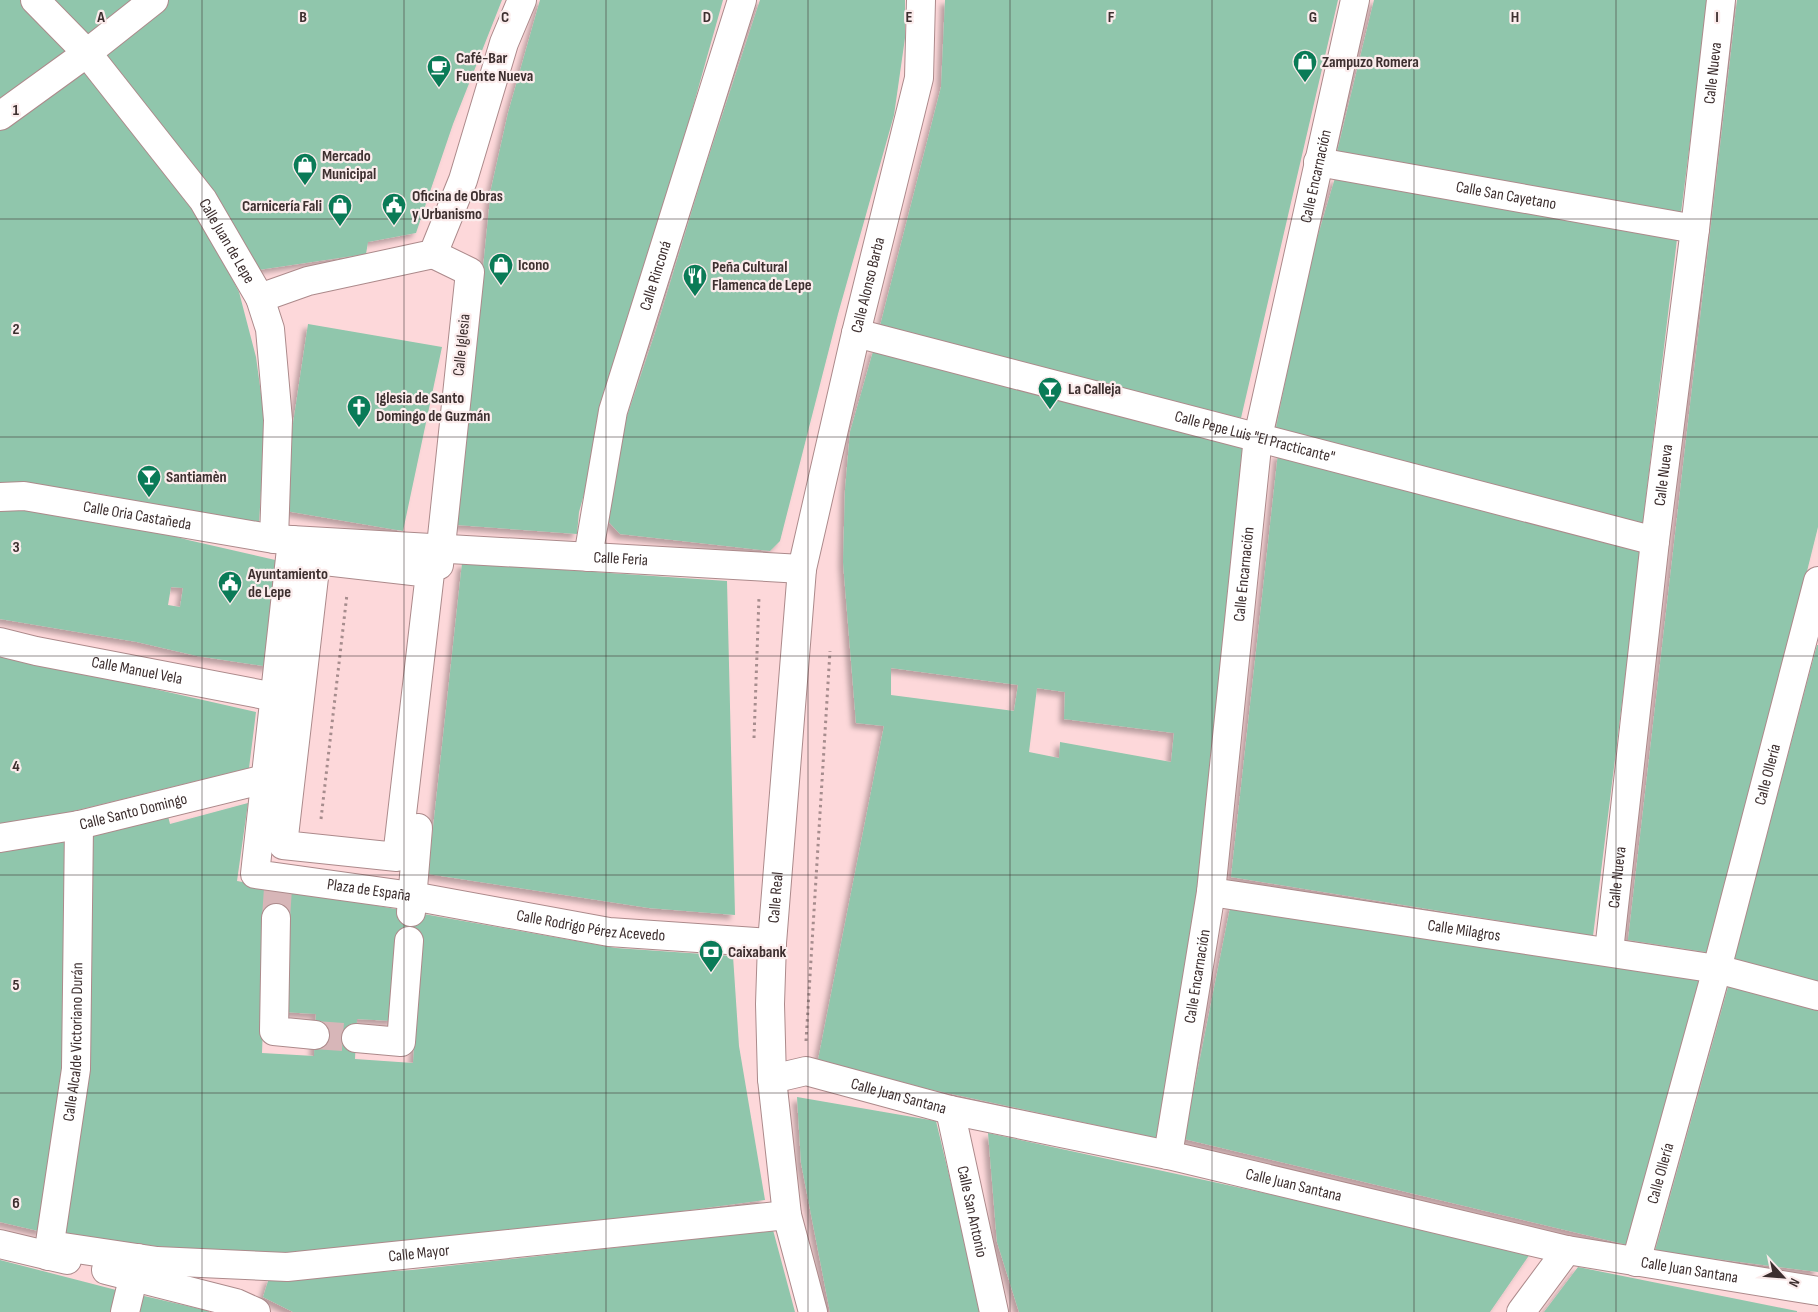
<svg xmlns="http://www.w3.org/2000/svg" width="1818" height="1312" font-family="'Sofia Sans Condensed',sans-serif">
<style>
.building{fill:#90c6ac;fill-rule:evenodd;filter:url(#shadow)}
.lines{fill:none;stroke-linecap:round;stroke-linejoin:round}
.minor-tunnel{stroke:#d7b6b8;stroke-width:28;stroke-dasharray:28 14;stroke-linecap:butt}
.minor-casing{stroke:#ac8a8b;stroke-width:30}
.path{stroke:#a68c8d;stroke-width:3;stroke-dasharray:2.5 4;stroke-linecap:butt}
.minor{stroke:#fff;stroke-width:28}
.grid{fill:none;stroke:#3d2f2f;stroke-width:1;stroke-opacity:0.55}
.labels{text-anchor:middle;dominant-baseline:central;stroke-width:4.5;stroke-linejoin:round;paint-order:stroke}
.poi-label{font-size:16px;font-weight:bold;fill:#3d2f2f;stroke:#fbecec;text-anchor:start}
.street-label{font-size:16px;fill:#3d2f2f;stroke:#fbecec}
.grid-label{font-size:16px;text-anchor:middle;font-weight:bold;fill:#3d2f2f;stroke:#fbecec;stroke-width:4.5;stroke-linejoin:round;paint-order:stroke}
</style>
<defs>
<filter id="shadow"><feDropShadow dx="-4.5" dy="4.5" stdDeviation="2.5" flood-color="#0004"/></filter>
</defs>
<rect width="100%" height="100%" fill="#fdd8da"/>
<path class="building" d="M0 0H21L71 49 0 100Z
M51 0H136L89 40Z
M167 0H502L453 124 416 233 368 242 366 254 258 270 216 195 103 50Z
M540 0H723L579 512 577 534 457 525 491 189 508 113Z
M760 0H905V38L894 115 838 314 780 541 770 551 620 534 606 519 620 437 655 333 703 174Z
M945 0H1338L1241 418 880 326 941 87Z
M1374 0H1708L1681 213 1337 152Z
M1737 0H1818V527L1712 953 1628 940Z
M84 66 204 224 239 292 256 357 265 423 259 524 85 491 0 482V127Z
M1335 178 1677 239 1642 530 1276 428 1308 269Z
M308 324 442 347 403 531 280 510Z
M874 348 1243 442 1194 923 1156 1138 817 1065 884 726 856 723 843 562 845 490 850 432ZM891 668 1018 685 1014 711 891 695ZM1037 688 1065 692 1064 719 1174 733 1171 762 1060 742 1059 758 1029 752Z
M1278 453 1641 550 1593 936 1231 877Z
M36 508 119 521 188 540 284 562 270 667 197 656 137 642 0 619V509ZM171 587 183 588 180 607 168 605Z
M462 563 727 581 735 915 649 908 428 874Z
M1817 645H1818V983L1734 960Z
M0 654 256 712 249 768 0 829Z
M248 803 237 881 616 948 733 956 739 1046 765 1200 459 1241 290 1259 64 1237 87 831 167 812 170 824ZM267 917 283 1012 316 1014 314 1056 262 1053ZM422 943 413 1063 355 1059 357 1019 393 1021Z
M71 838 68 1018 43 1232 0 1222V852Z
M1231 903 1704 978 1632 1246 1184 1139Z
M1730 980 1818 1005V1272L1655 1251Z
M797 1097 936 1121 982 1312H830L801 1163Z
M988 1133 1532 1251 1490 1312H1019L997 1242Z
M773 1230 795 1312H293L263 1297 269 1278 412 1270Z
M0 1260 120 1291 115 1312H0Z
M1578 1267 1797 1311V1312H1544Z
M140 1295 209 1311V1312H136Z"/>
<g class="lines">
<path class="minor-tunnel" d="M276 918 278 888
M315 1035 356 1038"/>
<defs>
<g id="minor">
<path id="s1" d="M35 0 87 53 203 200 260 298 270 329 278 420 274 539"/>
<path d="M0 116 87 53 154 0"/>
<path id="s2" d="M1318 162 1695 229"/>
<path d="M433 254 470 272 439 565"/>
<path d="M260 298 308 281 433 254 463 180 504 43 522 0"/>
<path id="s3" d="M856 333 1655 541"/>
<path id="s4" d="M0 497 24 496 274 539 802 569"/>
<path id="s5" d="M292 540 255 874 412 896 609 932 772 943"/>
<path id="s6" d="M588 557 613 411 742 0"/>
<path d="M316 560 430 573 397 857 283 845Z"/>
<path id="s7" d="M0 642 36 651 275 697"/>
<path id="s8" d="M0 838 79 825 265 779"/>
<path id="s9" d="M1211 892 1717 969 1818 996"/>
<path d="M411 912 418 828"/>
<path d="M276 918 274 1031 315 1035"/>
<path id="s10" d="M1609 951 1655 541 1695 229 1721 0"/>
<path d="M356 1038 401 1042 409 941"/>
<path id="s11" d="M772 1079 806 1071 950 1110 1168 1155 1567 1250 1818 1291"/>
<path id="s12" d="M950 1110 994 1312"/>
<path id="s13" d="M1168 1155 1211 892 1258 437 1355 0"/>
<path d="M0 1244 67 1260"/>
<path id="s14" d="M50 1245 157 1261 287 1267 787 1215"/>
<path id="s15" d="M48 1256 76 1069 79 825"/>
<path id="s16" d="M1636 1262 1717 969 1818 581"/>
<path d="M106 1270 236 1303 256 1312"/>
<path d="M125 1312 138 1258"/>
<path id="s17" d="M813 1312 787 1215 772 1079 770 1004 772 943 802 569 856 333 919 78 921 0"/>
<path d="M1521 1312 1567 1250"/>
</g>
</defs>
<use href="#minor" class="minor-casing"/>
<path class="path" d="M754 738 759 597
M321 819 347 594
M806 1041 830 651"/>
<use href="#minor" class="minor"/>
</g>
<path class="grid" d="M202 0V1312M404 0V1312M606 0V1312M808 0V1312M1010 0V1312M1212 0V1312M1414 0V1312M1616 0V1312M0 219H1818M0 437H1818M0 656H1818M0 875H1818M0 1093H1818"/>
<defs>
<symbol id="shop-pin" viewBox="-11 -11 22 30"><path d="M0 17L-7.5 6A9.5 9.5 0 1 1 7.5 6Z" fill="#0a7b57" stroke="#fbecec"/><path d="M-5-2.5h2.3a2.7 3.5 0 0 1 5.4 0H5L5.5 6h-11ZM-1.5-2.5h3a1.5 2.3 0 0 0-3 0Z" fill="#fff"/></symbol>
<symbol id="cafe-pin" viewBox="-11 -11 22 30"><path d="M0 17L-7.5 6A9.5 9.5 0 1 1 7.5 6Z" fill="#0a7b57" stroke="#fbecec"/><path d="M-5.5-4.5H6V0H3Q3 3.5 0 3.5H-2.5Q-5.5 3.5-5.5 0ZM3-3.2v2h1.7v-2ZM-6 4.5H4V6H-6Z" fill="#fff"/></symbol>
<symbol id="civic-pin" viewBox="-11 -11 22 30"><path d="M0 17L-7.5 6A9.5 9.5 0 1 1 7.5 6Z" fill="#0a7b57" stroke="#fbecec"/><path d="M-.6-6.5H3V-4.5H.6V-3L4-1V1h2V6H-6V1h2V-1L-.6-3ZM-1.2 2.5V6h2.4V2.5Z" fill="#fff"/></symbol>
<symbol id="restaurant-pin" viewBox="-11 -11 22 30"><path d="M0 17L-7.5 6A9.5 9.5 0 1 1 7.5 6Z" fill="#0a7b57" stroke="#fbecec"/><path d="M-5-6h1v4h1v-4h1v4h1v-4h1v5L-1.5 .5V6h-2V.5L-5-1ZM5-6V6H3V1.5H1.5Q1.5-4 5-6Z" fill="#fff"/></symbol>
<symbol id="bar-pin" viewBox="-11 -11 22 30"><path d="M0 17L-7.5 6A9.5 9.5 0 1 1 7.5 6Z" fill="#0a7b57" stroke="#fbecec"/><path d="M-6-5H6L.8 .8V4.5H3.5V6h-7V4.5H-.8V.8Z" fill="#fff"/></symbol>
<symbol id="church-pin" viewBox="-11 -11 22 30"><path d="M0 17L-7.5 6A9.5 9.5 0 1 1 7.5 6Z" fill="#0a7b57" stroke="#fbecec"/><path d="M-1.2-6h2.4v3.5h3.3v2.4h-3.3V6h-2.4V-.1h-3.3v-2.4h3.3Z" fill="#fff"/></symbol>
<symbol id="bank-pin" viewBox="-11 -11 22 30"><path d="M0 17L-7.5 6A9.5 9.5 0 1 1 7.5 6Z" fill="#0a7b57" stroke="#fbecec"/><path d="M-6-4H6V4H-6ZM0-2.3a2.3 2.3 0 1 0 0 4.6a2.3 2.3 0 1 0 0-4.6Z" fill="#fff"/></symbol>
</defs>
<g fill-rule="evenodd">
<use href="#shop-pin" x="1291" y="48" width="28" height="38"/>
<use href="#cafe-pin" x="425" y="53" width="28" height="38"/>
<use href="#shop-pin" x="291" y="151" width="28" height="38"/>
<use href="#civic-pin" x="380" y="191" width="28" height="38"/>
<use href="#shop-pin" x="326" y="192" width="28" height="38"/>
<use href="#shop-pin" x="487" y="251" width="28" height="38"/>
<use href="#restaurant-pin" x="681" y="262" width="28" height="38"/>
<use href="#bar-pin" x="1036" y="375" width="28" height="38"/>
<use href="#church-pin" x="345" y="393" width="28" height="38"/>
<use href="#bar-pin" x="135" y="463" width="28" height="38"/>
<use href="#civic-pin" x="216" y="569" width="28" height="38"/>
<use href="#bank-pin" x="697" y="938" width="28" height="38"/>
</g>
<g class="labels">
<g class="poi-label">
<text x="456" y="58">Café-Bar<tspan x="456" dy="18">Fuente Nueva</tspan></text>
<text x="1322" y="62">Zampuzo Romera</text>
<text x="322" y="156">Mercado<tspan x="322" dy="18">Municipal</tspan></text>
<text x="412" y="196">Oficina de Obras<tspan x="412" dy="18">y Urbanismo</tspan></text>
<text x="322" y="206" text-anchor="end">Carnicería Fali</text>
<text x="518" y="265">Icono</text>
<text x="712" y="267">Peña Cultural<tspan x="712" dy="18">Flamenca de Lepe</tspan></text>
<text x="1068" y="389">La Calleja</text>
<text x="376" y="398">Iglesia de Santo<tspan x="376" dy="18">Domingo de Guzmán</tspan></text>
<text x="166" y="477">Santiamèn</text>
<text x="248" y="574">Ayuntamiento<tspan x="248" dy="18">de Lepe</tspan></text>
<text x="728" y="952">Caixabank</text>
</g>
<g class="street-label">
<text stroke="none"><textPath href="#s10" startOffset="884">Calle Nueva</textPath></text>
<text stroke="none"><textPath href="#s13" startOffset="991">Calle Encarnación</textPath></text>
<text stroke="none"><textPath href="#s2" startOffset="191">Calle San Cayetano</textPath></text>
<text stroke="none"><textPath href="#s1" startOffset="309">Calle Juan de Lepe</textPath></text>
<text stroke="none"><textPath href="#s6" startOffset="290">Calle Rinconá</textPath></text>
<text stroke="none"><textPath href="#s17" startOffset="1040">Calle Alonso Barba</textPath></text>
<text transform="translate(462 345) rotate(-84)">Calle Iglesia</text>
<text stroke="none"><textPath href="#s3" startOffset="412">Calle Pepe Luis "El Practicante"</textPath></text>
<text stroke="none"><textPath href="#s10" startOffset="479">Calle Nueva</textPath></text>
<text stroke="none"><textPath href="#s4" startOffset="139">Calle Oria Castañeda</textPath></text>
<text stroke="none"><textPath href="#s4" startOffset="625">Calle Feria</textPath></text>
<text stroke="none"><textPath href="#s13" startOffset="586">Calle Encarnación</textPath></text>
<text stroke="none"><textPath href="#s7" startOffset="140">Calle Manuel Vela</textPath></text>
<text stroke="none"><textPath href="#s16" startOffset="505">Calle Ollería</textPath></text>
<text stroke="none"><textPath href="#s8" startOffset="136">Calle Santo Domingo</textPath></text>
<text stroke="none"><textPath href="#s10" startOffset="74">Calle Nueva</textPath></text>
<text stroke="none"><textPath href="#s5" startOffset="451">Plaza de España</textPath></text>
<text stroke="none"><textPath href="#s17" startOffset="419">Calle Real</textPath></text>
<text stroke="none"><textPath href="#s5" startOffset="676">Calle Rodrigo Pérez Acevedo</textPath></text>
<text stroke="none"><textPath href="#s9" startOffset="256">Calle Milagros</textPath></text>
<text stroke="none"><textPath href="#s13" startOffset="181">Calle Encarnación</textPath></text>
<text stroke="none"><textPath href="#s15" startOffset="216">Calle Alcalde Victoriano Durán</textPath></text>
<text stroke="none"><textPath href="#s11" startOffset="131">Calle Juan Santana</textPath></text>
<text stroke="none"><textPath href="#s16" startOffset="92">Calle Ollería</textPath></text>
<text stroke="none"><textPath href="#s11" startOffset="536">Calle Juan Santana</textPath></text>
<text stroke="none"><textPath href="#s12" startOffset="104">Calle San Antonio</textPath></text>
<text stroke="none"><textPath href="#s14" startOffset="371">Calle Mayor</textPath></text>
<text stroke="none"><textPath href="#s11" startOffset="941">Calle Juan Santana</textPath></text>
</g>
</g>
<g class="grid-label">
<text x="101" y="22">A</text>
<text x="303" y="22">B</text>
<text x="505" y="22">C</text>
<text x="707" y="22">D</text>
<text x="909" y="22">E</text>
<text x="1111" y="22">F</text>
<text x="1313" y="22">G</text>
<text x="1515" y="22">H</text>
<text x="1717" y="22">I</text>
<text x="16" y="115">1</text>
<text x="16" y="334">2</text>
<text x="16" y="552">3</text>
<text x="16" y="771">4</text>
<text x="16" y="990">5</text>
<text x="16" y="1208">6</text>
</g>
<g transform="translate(1783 1277) rotate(116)" stroke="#fbecec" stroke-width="4" paint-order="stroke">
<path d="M0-4L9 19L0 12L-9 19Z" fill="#3d2f2f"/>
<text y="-8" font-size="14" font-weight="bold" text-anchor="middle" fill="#3d2f2f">N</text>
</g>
</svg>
